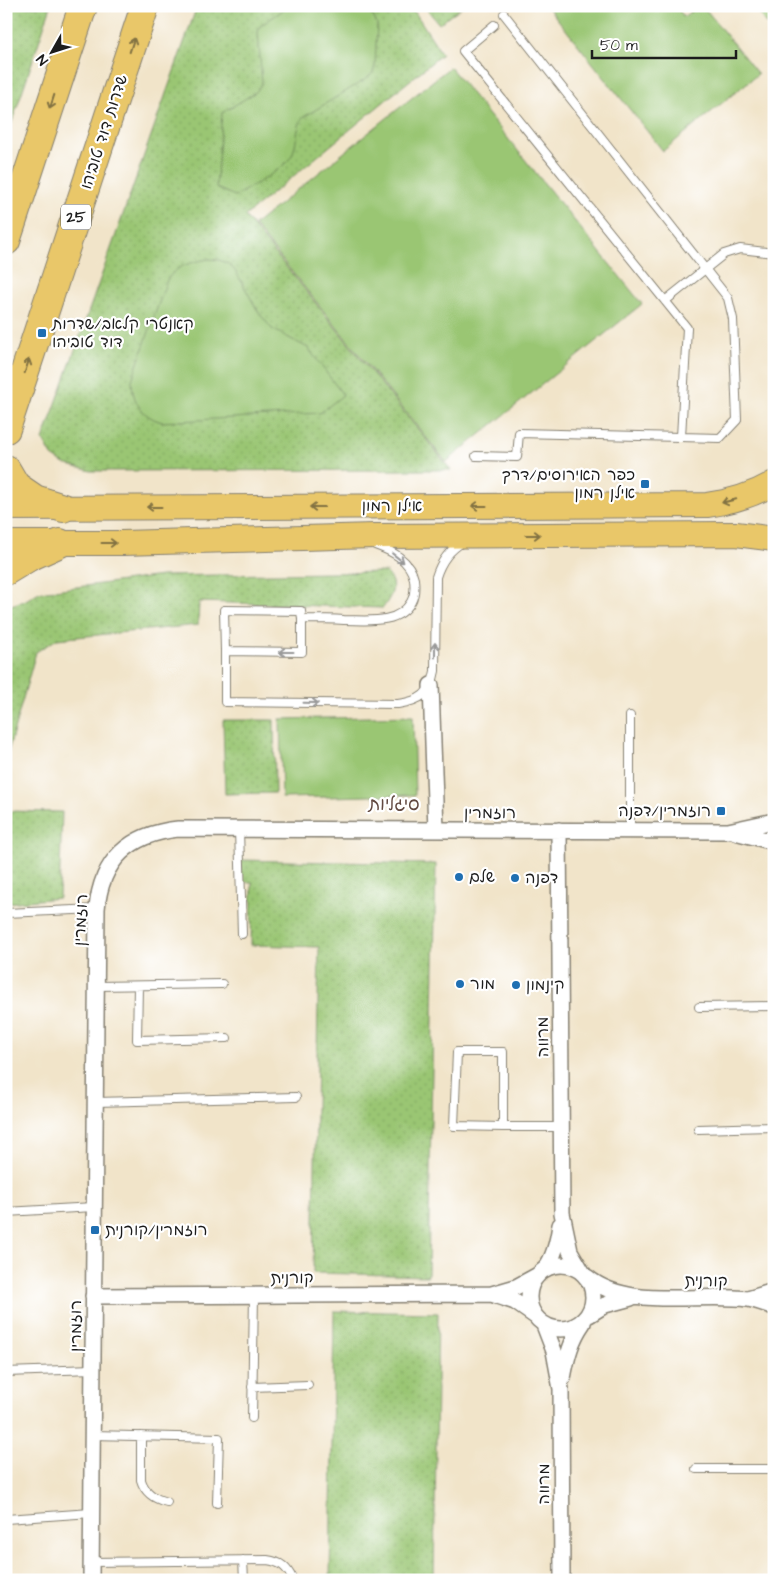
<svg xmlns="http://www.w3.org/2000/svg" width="780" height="1586" font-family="'Architects Daughter','Playpen Sans Hebrew',sans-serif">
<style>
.grass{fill:url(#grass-dots);stroke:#5b7148}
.pitch{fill:#9ac673;stroke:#5b7148}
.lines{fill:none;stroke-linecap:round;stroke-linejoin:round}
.lane-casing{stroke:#868072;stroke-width:10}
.street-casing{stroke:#868072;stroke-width:18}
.primary-casing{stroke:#868072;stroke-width:26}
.highway-casing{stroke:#868072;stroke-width:30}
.lane{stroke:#fff;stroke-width:8}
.street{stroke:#fff;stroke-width:15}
.primary{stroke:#e9c769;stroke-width:24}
.highway{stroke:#e9c769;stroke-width:28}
.oneway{stroke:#827242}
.oneway2{stroke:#999}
.poi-dot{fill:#1f6fb2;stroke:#fff;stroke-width:2}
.labels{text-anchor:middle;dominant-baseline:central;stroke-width:4.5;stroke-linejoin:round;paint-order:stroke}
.shield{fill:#fff;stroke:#606060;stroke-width:1}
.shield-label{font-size:15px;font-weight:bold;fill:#1c1c1c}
.street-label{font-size:16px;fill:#1c1c1c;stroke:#fff}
.poi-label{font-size:16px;fill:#1c1c1c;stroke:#fff;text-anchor:start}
.neighbourhood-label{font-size:18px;fill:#624940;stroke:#fff}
</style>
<defs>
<pattern id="grass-dots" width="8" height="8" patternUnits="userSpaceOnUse" patternTransform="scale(1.25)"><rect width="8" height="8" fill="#9ac673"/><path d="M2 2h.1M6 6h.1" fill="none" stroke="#84aa63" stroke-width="1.8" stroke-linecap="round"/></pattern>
</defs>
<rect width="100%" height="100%" fill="#fff"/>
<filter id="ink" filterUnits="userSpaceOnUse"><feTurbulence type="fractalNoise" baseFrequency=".02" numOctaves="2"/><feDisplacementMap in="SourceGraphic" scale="10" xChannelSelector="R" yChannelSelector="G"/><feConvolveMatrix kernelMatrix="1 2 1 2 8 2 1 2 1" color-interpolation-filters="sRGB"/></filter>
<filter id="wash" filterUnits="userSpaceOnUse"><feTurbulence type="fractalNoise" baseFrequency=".0096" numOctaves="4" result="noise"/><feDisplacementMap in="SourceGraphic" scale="20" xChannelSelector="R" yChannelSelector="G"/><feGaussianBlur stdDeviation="1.12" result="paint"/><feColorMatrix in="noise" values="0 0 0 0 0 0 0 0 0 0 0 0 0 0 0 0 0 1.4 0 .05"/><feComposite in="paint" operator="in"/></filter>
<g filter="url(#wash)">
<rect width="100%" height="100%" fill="#f1e4c9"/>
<path class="grass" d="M6 6H51L6 140Z
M197 6H411L442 54 245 216 451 470 91 471 64 464 52 456 43 440Z
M424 6H463L439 24Z
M753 6H774V34Z
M386 572C398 586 392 595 383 608L199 602 198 625 57 639 36 652 6 759V614L11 605 26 600 39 592 161 576Z
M223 720H274L275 793 225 794Z
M6 811 62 812 59 898 6 903Z
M240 860 436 864 428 1276 313 1273 319 947 251 945 252 882H240Z
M334 1311 438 1313 434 1580H330Z"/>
<path class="pitch" d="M289 6H355L373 16 377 24 375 66 373 73 366 79 302 118C296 130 297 144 292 155 285 169 250 187 235 196L216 188 222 113 256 92 262 83 258 32 260 26Z
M547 6H676L684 17 698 6H703L758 74 663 151Z
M450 67 642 304 446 462 254 225Z
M209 259 219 260 229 264 236 272 259 313 272 329 308 348 343 395 320 413 162 422C141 416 132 401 132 380L167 280C177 265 192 262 209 259Z
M413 716 415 795 282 798 280 719Z"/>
</g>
<g filter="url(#ink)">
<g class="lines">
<defs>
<path id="lane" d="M494 25 463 51 687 328 681 437
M665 301 724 254 740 249 774 253
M476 456 517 457 519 433 720 438 737 420 733 319 728 298 504 14
M375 545C392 551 410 560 414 579 415 587 415 595 411 602 398 625 367 620 344 620 330 619 316 619 302 619V652L225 651V702L398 704C420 701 431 694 435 671L436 577C441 561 449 550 463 542
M225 651 224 610 301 611 302 619
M239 829 242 934
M630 831V716
M6 913 97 909
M97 986 222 984
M138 986 137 1040 227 1038
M699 1007 774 1006
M457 1052H503V1127L454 1126Z
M96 1102 296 1097
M503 1127H561
M698 1129 774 1127
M6 1212 94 1207
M6 1372 93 1369
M252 1387 308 1385
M252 1418 254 1295
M92 1435 219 1438 217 1503
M141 1436V1480C145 1493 154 1499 167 1502
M696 1469H774
M6 1519 91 1513
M243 1560 244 1580
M91 1562 267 1560C281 1562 287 1567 293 1580"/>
<path id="street" d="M431 685 436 830
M559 830 562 1213 570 1251 583 1273
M735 832 774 842
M529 1297a32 32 0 1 1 64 0a32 32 0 1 1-64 0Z
M545 1269C555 1256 558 1240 560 1225
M587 1277C628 1311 698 1292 748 1299 757 1301 766 1304 774 1307
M492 1294 516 1287 538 1275
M93 1296 491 1294 515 1302 535 1316
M748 1299 774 1291
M589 1315 605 1305 631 1298
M544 1325 554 1351 561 1389 562 1580
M563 1378C567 1357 571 1340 583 1323
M91 1580 97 909C101 860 130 834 178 829L728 831 774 821"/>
<path id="primary" d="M6 508 707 505C731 502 753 495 774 483
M6 543H122L375 536 736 534 774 539"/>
<path id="highway" d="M6 241 83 6
M6 429 145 6
M6 469 16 486 35 499 63 508
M6 571 29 557 60 543"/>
</defs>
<use href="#lane" class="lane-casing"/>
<use href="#street" class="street-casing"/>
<use href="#primary" class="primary-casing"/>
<use href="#highway" class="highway-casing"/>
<use href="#lane" class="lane"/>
<use href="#street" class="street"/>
<use href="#primary" class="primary"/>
<use href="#highway" class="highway"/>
</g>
<defs><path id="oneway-shaft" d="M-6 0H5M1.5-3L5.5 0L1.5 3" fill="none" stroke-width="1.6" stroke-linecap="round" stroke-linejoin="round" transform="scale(1.25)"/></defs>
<g class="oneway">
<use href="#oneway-shaft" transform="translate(132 45) rotate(-72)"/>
<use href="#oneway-shaft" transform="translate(52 102) rotate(108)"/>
<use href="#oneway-shaft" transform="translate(27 366) rotate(-72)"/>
<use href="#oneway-shaft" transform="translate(729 501) rotate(166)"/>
<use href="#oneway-shaft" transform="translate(479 506) rotate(180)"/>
<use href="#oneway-shaft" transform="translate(154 507) rotate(180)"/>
<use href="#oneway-shaft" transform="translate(317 507) rotate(180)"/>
<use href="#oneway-shaft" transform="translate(533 535)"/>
<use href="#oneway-shaft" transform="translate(109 543)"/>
</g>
<g class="oneway2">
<use href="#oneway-shaft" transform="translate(398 558) rotate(38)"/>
<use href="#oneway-shaft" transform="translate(435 650) rotate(-90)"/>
<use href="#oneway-shaft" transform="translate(286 652) rotate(-180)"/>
<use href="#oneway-shaft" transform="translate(311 703) rotate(1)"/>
</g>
</g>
<g class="poi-dot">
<rect x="37" y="328" width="10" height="10" rx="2.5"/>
<rect x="640" y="479" width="10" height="10" rx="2.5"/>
<rect x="716" y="806" width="10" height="10" rx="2.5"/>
<circle cx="459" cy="877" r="5"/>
<circle cx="515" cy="878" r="5"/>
<circle cx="460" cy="984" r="5"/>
<circle cx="516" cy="985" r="5"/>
<rect x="90" y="1225" width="10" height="10" rx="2.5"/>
</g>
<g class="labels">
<rect class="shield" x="61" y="204.5" width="30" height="25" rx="4"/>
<g class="shield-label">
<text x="76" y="217">25</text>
</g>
<g class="street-label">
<text transform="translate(104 132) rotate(-72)">שדרות דוד טוביהו</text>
<text x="392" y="506">אילן רמון</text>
<text x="490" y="813">רוזמרין</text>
<text transform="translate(81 920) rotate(-87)">רוזמרין</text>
<text transform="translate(543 1037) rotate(-91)">מרווה</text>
<text x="292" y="1278">קורנית</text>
<text transform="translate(706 1281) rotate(1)">קורנית</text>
<text transform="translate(76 1326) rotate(-90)">רוזמרין</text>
<text transform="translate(544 1484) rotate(-90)">מרווה</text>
</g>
<g class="poi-label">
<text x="52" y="324">קאנטרי קלאב/שדרות<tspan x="52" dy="18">דוד טוביהו</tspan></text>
<text x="635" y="475" text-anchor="end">כפר האירוסים/דרך<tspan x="635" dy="18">אילן רמון</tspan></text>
<text x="711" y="811" text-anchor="end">רוזמרין/דפנה</text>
<text x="469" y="877">שלם</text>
<text x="525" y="878">דפנה</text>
<text x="470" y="984">מור</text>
<text x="526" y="985">קינמון</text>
<text x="105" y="1230">רוזמרין/קורנית</text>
</g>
<g class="neighbourhood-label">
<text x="394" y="804">סיגליות</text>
</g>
</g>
<rect width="780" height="1586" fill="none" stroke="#fff" stroke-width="25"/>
<g transform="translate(52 52) rotate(231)" stroke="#ffffff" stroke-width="4" paint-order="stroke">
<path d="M0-4L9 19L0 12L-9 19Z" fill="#1c1c1c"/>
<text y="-8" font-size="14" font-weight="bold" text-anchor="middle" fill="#1c1c1c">N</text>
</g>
<path d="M592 50v8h144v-8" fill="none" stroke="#1c1c1c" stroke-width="2.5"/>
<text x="600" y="50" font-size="15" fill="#1c1c1c" stroke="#ffffff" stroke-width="4" paint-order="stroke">50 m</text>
</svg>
